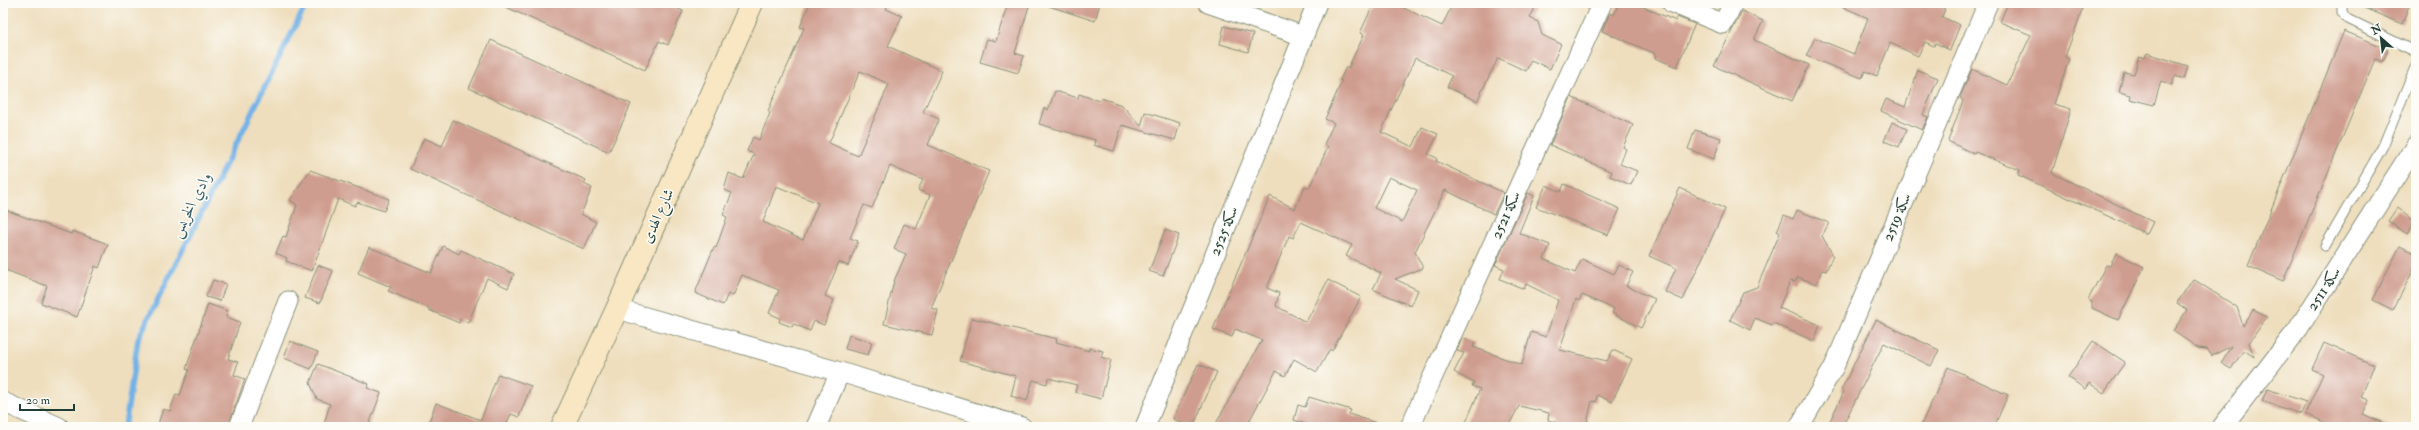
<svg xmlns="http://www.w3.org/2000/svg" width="2419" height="430" font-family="'IM FELL Double Pica',Amiri,serif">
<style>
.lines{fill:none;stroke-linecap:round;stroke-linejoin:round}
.stream{stroke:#73b2e6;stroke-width:5.5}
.building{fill:#cf9d8f;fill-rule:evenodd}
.lane-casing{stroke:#868e78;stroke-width:11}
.street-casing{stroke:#868e78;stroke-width:21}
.secondary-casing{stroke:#868e78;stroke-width:24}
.lane{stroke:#fff;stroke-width:9}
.street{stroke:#fff;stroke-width:19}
.secondary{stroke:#f9e7c3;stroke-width:22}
.labels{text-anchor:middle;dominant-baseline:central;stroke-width:3;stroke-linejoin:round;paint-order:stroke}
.street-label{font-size:15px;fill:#1f3d34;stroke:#fdfcf7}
.water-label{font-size:16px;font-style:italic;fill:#386069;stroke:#fdfcf7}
</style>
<rect width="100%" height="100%" fill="#fdfcf7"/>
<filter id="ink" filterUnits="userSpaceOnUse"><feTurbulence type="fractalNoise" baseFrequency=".025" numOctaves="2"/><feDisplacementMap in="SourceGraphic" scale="8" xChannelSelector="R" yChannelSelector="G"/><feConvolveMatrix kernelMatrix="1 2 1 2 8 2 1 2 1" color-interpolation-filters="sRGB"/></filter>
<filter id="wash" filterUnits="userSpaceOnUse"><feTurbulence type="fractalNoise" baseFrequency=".012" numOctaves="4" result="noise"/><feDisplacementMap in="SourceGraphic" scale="16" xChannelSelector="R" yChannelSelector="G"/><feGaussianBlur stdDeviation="0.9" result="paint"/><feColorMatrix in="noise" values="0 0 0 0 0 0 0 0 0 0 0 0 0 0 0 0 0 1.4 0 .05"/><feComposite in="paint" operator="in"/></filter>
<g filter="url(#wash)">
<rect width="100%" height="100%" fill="#eedebd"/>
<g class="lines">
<path class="stream" d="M125 427 138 339 307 3"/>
</g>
<g id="blocks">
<path class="building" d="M497 3H665L683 11 668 45 659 41 645 70Z
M810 3H889L886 9 902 16 888 46 942 71 923 112 939 119 928 145 989 171 931 308 938 310 932 335 884 324 894 281 906 254 894 249 904 224 916 229 930 195 918 190 923 180 890 166 872 208 864 205 850 238 858 241 848 266 839 262 825 296 834 300 824 325 814 321 810 331 794 324 792 327 779 322 780 318 769 313 779 290 742 275 733 296 728 294 723 305 695 293 714 247 716 248 727 217 723 215 732 193 724 190 729 173 743 179 754 154 747 151 753 137 759 140 770 113 768 111 804 28 800 27ZM860 71 889 84 858 156 829 143ZM776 186 818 203 803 240 763 222Z
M1008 3H1030L1015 53 1024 56 1018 73 980 62 987 39 996 41Z
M1049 3H1100L1095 21 1049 6Z
M1374 3H1393L1442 26 1453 3H1537L1530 18 1538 22 1542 35 1561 44 1550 69 1531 60 1526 71 1498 58 1477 101 1447 87 1452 76 1415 58 1381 132 1413 147 1422 127 1438 134 1428 154 1437 158 1436 161 1504 193 1494 214 1445 190 1415 252 1423 268 1395 279 1418 290 1411 306 1373 289 1381 273 1346 256 1352 245 1301 222 1293 238 1289 236 1267 288 1279 293 1276 306 1306 322 1328 280 1361 297 1332 351 1330 349 1317 372 1294 359 1285 376 1276 371 1246 427H1214L1262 340 1235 329 1232 337 1213 329 1270 196 1295 209 1305 186 1309 188 1328 147 1324 144 1334 123 1325 119 1342 81 1340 80 1346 67 1348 68 1364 35 1360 33ZM1389 177 1417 190 1402 222 1374 208Z
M1619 3H1634L1676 21 1677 17 1695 24 1677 67 1655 58 1656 54 1602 31 1610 13 1614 15Z
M1834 3H1932L1945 9 1942 17 1960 25 1950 50 1935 43 1934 46 1925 42 1918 56 1890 43 1877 76 1865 71 1862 78 1806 56 1815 38 1854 54 1868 18Z
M2008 3H2070L2083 8 2065 57 2069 59 2054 104 2071 109 2052 173 2153 222 2147 234 2018 175 2020 170 1975 152 1974 154 1948 141 1963 101 1960 97 1972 69 2007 85 2031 35 2000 22Z
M2352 3H2410L2402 24Z
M1742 11 1763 21 1754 40 1809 65 1792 101 1714 66Z
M1224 26 1253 34 1248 52 1220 44Z
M2344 31 2388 49 2383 62 2375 59 2283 281 2248 266Z
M491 40 631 104 609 152 469 88Z
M2147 53 2188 66 2184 79 2175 76 2172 85 2161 81 2154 105 2130 99 2131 95 2119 92 2124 72 2134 74 2139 57 2145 58Z
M1918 70 1938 78 1923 115 1928 117 1922 130 1881 111 1886 99 1905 107Z
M1055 91 1078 98 1079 94 1099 101 1101 98 1122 105 1141 126 1145 112 1180 123 1175 140 1122 125 1114 151 1094 145 1095 140 1039 124 1044 108 1048 110Z
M1571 97 1633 125 1623 147 1626 149 1620 164 1637 171 1631 185 1610 176 1612 172 1550 145Z
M453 120 586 180 584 184 592 188 581 214 596 222 584 249 410 169 424 138 442 146Z
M1892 122 1907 129 1899 147 1884 141Z
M1695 130 1721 138 1714 159 1688 149Z
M310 170 389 199 384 211 357 202 355 206 338 199 312 271 286 261 287 258 276 253 283 236 286 237 297 205 290 200Z
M1564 184 1620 209 1608 235 1536 207 1546 185 1561 192Z
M1680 188 1725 209 1683 300 1665 292 1676 268 1649 256Z
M1528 193 1534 196 1519 233 1550 245 1544 259 1575 273 1582 259 1614 274 1619 265 1633 272 1626 286 1655 299 1641 328 1612 313 1614 309 1582 295 1579 301 1576 299 1560 350 1607 361 1613 350 1632 359 1612 402 1597 395 1596 402 1592 401 1586 427H1556L1557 423 1548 420 1549 413 1519 406 1508 427H1464L1480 389 1472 386 1474 383 1454 372 1464 353 1457 351 1462 338 1475 343 1473 347 1522 365 1531 332 1546 337 1558 300 1526 284 1524 289 1500 279 1504 269 1495 265Z
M2397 208 2415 222 2407 234 2388 221Z
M3 209 71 234 72 231 108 244 99 268 95 266 77 317 41 303 47 286 3 269Z
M1797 210 1829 223 1822 236 1833 255 1826 271 1822 270 1816 284 1798 277 1795 282 1790 281 1779 308 1820 325 1814 341 1773 323 1772 325 1755 318 1750 330 1730 320 1743 292 1757 287 1780 233 1777 231 1784 215 1793 219Z
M1165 230 1179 235 1163 276 1149 271Z
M443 246 459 254 461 250 514 274 508 288 487 278 468 323 460 319 459 323 429 310V308L388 291 391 287 358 273 369 247 431 273Z
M2400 246 2416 254V265L2393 310 2373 300Z
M2116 253 2144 267 2118 320 2092 308V302L2088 300 2106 265 2110 266Z
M318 265 333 271 320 303 305 298Z
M2193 279 2237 307 2243 326 2253 310 2267 317 2249 343 2254 357 2244 350 2231 369 2221 363 2231 346 2212 356 2207 349 2198 348 2173 331 2187 310 2177 303Z
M213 280 226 284 220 301 206 297Z
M208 304 228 311 226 317 240 322 228 359 238 362 234 375 245 379 228 427H157L163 409 170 411 176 394 180 395 189 370 186 369Z
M972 318 1057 339 1056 342 1089 351V348L1103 351 1101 357 1111 360 1101 399 1075 392 1077 385 1048 378 1047 384 1033 380 1027 401 1011 396 1016 376 960 361Z
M1876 320 1939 350 1931 366 1884 343 1842 427H1827L1844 392 1841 390Z
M849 335 872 342 868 355 845 349Z
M290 341 318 352 311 369 284 358Z
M2093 341 2125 362 2104 393 2089 383 2085 389 2068 377Z
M2324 343 2374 365 2361 397 2369 400 2363 414 2392 427H2336L2305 414 2323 374 2312 369Z
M318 364 369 384 367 388 381 393 368 427H323L330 404 317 399 310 383Z
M1198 364 1217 372 1193 427H1191L1173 419Z
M1948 367 2008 395 1994 427H1920Z
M498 374 531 386 519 417 511 414 505 427H427L436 403 481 420Z
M2267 389 2306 402 2301 414 2262 401Z
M1309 397 1351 410 1349 414 1379 424V427H1315L1294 420 1298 405 1305 407Z"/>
</g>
</g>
<g filter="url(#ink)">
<use href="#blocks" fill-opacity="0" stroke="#868e78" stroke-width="1"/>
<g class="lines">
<defs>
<path id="lane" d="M2342 3V12L2346 18 2416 52
M2325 246 2383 146 2416 65"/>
<path id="street" d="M1208 3 1303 36
M1672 3 1723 24 1733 3
M617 309 840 372 1022 427
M3 402 59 427
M239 427 288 301
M816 427 840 372
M1145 427 1317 3
M1410 427 1602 3
M1799 427 1834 367 1988 3
M2222 427 2298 329 2416 145"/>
<path id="secondary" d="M562 427 617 309 752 3"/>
</defs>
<use href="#lane" class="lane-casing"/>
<use href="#street" class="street-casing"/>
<use href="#secondary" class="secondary-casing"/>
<use href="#lane" class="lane"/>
<use href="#street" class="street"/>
<use href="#secondary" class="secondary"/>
</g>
</g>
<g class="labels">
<g class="street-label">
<text transform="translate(1506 215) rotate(-66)">سكة 2521</text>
<text transform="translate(658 216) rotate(-66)">شارع الهدى</text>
<text transform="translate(1897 217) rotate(-67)">سكة 2519</text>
<text transform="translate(1224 231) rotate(-68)">سكة 2525</text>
<text transform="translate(2324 289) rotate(-57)">سكة 2511</text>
</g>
<g class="water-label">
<text transform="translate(191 205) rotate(-63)">وادي الخريس</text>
</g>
</g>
<rect width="2419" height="430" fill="none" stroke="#fdfcf7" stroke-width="16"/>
<g transform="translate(2381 38) rotate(332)" stroke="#fdfcf7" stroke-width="3" paint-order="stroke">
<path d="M0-3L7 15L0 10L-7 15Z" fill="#1f3d34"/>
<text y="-6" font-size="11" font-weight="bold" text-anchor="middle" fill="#1f3d34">N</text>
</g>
<path d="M20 404v6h54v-6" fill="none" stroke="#1f3d34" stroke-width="2"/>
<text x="26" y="404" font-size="12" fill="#1f3d34" stroke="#fdfcf7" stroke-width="3" paint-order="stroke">20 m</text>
</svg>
